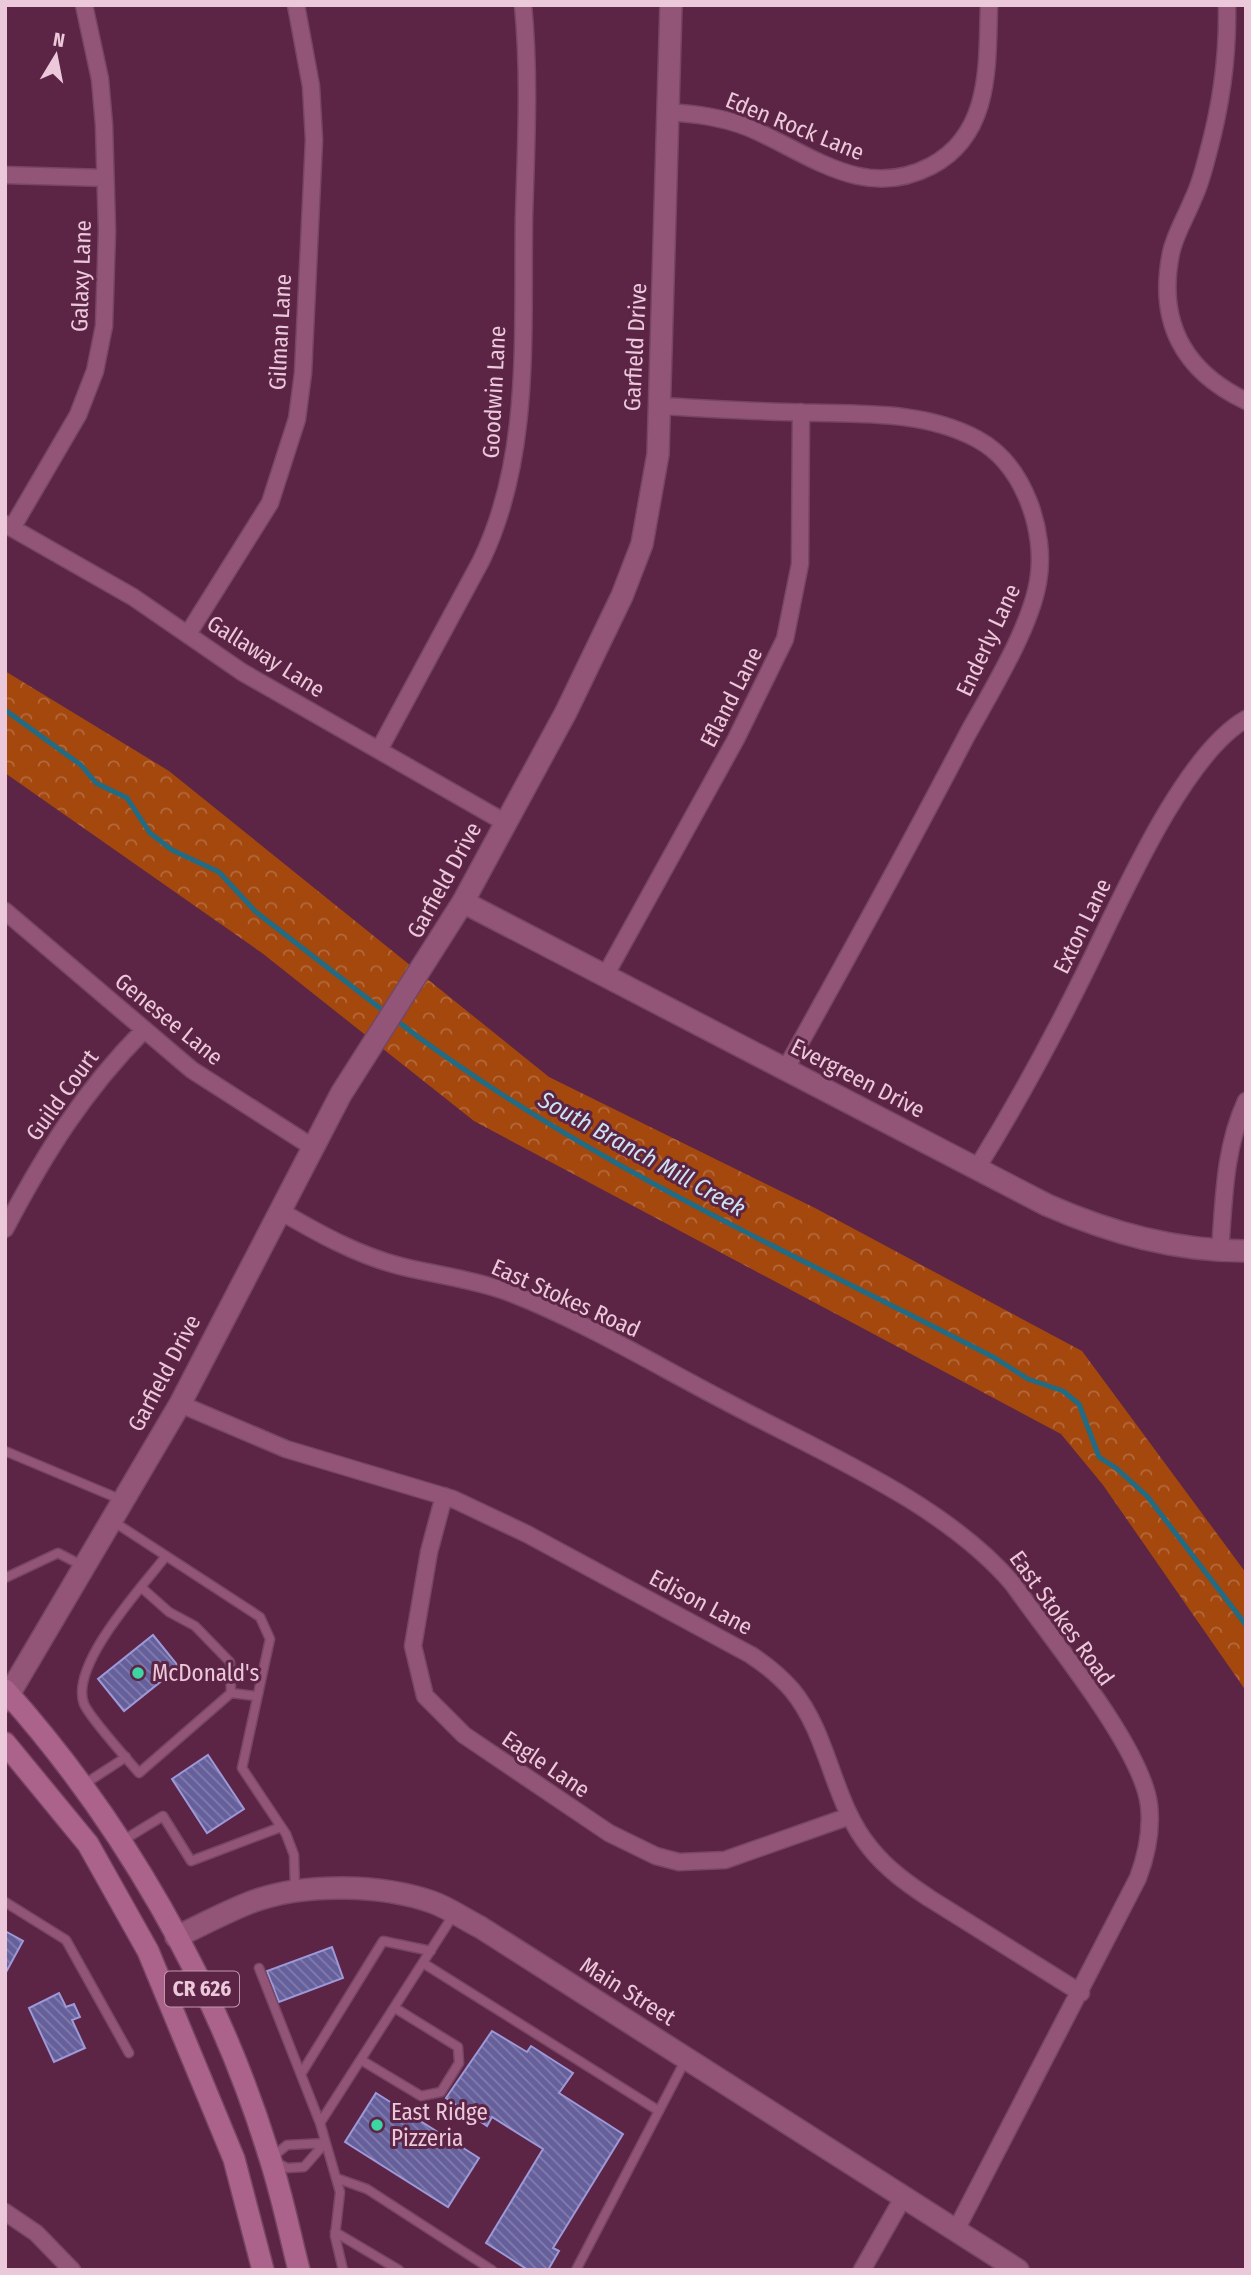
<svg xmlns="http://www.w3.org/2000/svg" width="1251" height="2275" font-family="'Fira Sans Condensed',sans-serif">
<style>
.forest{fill:url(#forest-crowns)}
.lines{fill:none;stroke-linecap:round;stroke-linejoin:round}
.stream{stroke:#216b85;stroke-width:5}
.building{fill:url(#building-back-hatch);stroke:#9d99d8;stroke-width:2}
.service-casing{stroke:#764663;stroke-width:11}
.minor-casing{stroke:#764663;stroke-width:19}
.tertiary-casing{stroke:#764663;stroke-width:24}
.primary-casing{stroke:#764663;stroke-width:24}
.service{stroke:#925577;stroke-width:8}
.minor{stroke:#925577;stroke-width:16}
.tertiary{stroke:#925577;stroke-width:21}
.primary{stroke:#ab638b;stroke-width:21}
.poi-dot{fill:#3ed4a3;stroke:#5c2445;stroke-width:2.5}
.labels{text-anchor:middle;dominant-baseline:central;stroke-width:6;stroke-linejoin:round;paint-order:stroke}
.shield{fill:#5c2445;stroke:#c198ad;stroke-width:2}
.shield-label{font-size:21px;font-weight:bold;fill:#ecc9da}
.street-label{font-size:23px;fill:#ecc9da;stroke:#5c2445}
.poi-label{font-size:23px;fill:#ecc9da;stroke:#5c2445;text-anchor:start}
.water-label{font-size:24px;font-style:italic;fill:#cae5f1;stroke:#5c2445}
</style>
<defs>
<pattern id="forest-crowns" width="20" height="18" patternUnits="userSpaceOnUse" patternTransform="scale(1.75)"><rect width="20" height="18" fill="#a4480e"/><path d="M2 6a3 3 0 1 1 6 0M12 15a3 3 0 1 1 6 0" fill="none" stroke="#b5693c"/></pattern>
<pattern id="building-back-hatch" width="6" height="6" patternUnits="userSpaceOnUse" patternTransform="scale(1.75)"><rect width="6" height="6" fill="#65609b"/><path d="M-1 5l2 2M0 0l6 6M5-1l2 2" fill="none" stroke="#837dad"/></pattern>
</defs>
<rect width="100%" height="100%" fill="#5c2445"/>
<path class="forest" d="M5 671 169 771 549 1077 815 1208 1082 1351 1246 1573V1691L1103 1485 1061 1434 474 1121 262 953 5 773Z"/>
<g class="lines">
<path class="stream" d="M5 710 81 765 96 783 127 798 150 833 172 850 219 872 256 912 385 1012
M393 1018C576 1159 791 1252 995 1358L1028 1379 1063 1391 1079 1404 1099 1457 1116 1468 1147 1496 1246 1625"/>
</g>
<path class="building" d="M153 1635 179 1667 124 1711 98 1679Z
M208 1755 244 1809 207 1833 172 1779Z
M5 1931 23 1941 5 1974Z
M332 1947 343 1978 279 2002 267 1971Z
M59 1993 66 2007 74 2004 80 2017 72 2020 85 2048 54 2062 29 2008Z
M492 2031 527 2052 531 2046 573 2073 559 2093 623 2134 553 2248 559 2251 548 2270H528L486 2243 543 2149 492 2117 487 2126 446 2098Z
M376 2093 479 2158 448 2207 345 2142Z"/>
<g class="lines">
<defs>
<path id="service" d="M5 1451 122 1500
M114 1522 260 1617 270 1639 242 1768 286 1834 294 1855 295 1889
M166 1556C143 1586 69 1665 84 1704 90 1718 127 1759 139 1773L231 1693 256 1696
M5 1578 58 1553 83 1566
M142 1588 169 1612 195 1626 230 1662 231 1693
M83 1785 126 1757
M122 1841 163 1816 191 1861 281 1827
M5 1902 66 1940 129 2053
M423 1963 659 2111
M259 1968 320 2123 336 2178 340 2192 335 2236 343 2270
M361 2060 421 2096 441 2092 459 2063 458 2047 395 2008
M301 2074 383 1941 431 1951
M320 2123 454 1914
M325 2143 304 2167 287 2168 270 2159 287 2145Z
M336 2178 367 2189 492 2270
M335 2232 399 2270
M576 2270 686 2059"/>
<path id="minor" d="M1227 5C1228 54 1221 106 1208 153 1204 169 1200 185 1193 199 1186 217 1175 234 1171 253 1157 322 1183 371 1246 401
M668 112C696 114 721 117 747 127 808 152 862 202 931 166 992 134 987 64 989 5
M5 175 105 178
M659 406C701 408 743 411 786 412 849 415 920 408 977 439 1024 464 1047 532 1038 582 1030 629 990 693 967 735 908 848 847 959 785 1070
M5 524 133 597 242 672 506 823
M12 528 78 415 95 371 104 326 107 231 104 125 100 79 84 5
M188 634 270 503 297 419 303 373 314 140 311 86 296 5
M379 750 481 561C532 456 522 332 524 217 526 148 530 75 523 5
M5 911 192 1070 314 1148
M605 976 736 739 785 639 800 564 801 412
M977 1168C1016 1105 1052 1039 1085 972 1118 906 1182 755 1246 719
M280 1211C318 1233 357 1255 400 1266 436 1275 473 1279 508 1292 583 1321 654 1364 725 1401 820 1452 943 1502 1013 1584 1049 1636 1142 1747 1149 1805 1152 1831 1147 1854 1138 1878L956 2230
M5 1229C45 1153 83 1092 143 1031
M1220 1251C1224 1200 1224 1149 1246 1101
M180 1404 286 1449 453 1499 527 1534 751 1655C766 1665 780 1676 792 1690 830 1736 832 1803 871 1849 887 1869 908 1884 929 1898L1081 1993
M444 1496 429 1552 413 1646 425 1696 464 1735 609 1833 656 1856 679 1862 725 1860 850 1816
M5 2212 36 2233 72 2270
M862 2270 904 2196"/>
<path id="tertiary" d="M463 902 1047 1205C1111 1233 1175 1251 1246 1251
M5 1701 180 1404 341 1094 463 902 566 712 622 596 642 544 658 454 671 5
M176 1937C202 1925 227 1911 254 1901 305 1883 381 1884 432 1902 449 1908 464 1919 480 1927L1018 2270"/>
<path id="primary" d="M5 1690C122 1821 216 1984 268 2152 281 2190 289 2231 299 2270
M5 1743 88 1844 148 1951 234 2159 263 2270"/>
</defs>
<use href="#service" class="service-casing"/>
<use href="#minor" class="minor-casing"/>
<use href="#tertiary" class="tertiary-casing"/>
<use href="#primary" class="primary-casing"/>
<use href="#service" class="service"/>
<use href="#minor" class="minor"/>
<use href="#tertiary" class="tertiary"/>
<use href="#primary" class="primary"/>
</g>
<g class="poi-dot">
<circle cx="138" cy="1673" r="7"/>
<circle cx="377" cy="2125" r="7"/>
</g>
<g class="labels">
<rect class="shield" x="165" y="1971.5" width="74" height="35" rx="5"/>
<g class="shield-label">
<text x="202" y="1989">CR 626</text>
</g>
<g class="street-label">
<text transform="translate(795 126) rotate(22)">Eden Rock Lane</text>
<text transform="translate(81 276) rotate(-88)">Galaxy Lane</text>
<text transform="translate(280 332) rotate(-87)">Gilman Lane</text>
<text transform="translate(635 347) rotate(-87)">Garfield Drive</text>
<text transform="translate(494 392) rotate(-87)">Goodwin Lane</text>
<text transform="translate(988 640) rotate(-65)">Enderly Lane</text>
<text transform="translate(266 656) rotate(32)">Gallaway Lane</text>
<text transform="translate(731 697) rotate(-63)">Efland Lane</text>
<text transform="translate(444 880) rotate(-61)">Garfield Drive</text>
<text transform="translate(1082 926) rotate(-64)">Exton Lane</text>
<text transform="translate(169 1019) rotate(39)">Genesee Lane</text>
<text transform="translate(858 1078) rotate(27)">Evergreen Drive</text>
<text transform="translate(62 1095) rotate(-54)">Guild Court</text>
<text transform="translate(566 1298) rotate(24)">East Stokes Road</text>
<text transform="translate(164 1373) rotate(-62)">Garfield Drive</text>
<text transform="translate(701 1602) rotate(28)">Edison Lane</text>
<text transform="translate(1062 1618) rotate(54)">East Stokes Road</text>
<text transform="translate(546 1764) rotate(34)">Eagle Lane</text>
<text transform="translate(628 1991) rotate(32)">Main Street</text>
</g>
<g class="poi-label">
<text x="152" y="1673">McDonald's</text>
<text x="391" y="2112">East Ridge<tspan x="391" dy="26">Pizzeria</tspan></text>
</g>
<g class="water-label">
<text transform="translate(642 1154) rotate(29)">South Branch Mill Creek</text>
</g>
</g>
<rect width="1251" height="2275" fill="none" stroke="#ecc9da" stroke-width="14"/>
<g transform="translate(56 56) rotate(10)" stroke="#5c2445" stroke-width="5" paint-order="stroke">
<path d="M0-5L12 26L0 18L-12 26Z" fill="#ecc9da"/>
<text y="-10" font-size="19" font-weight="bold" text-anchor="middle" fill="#ecc9da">N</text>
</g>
</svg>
